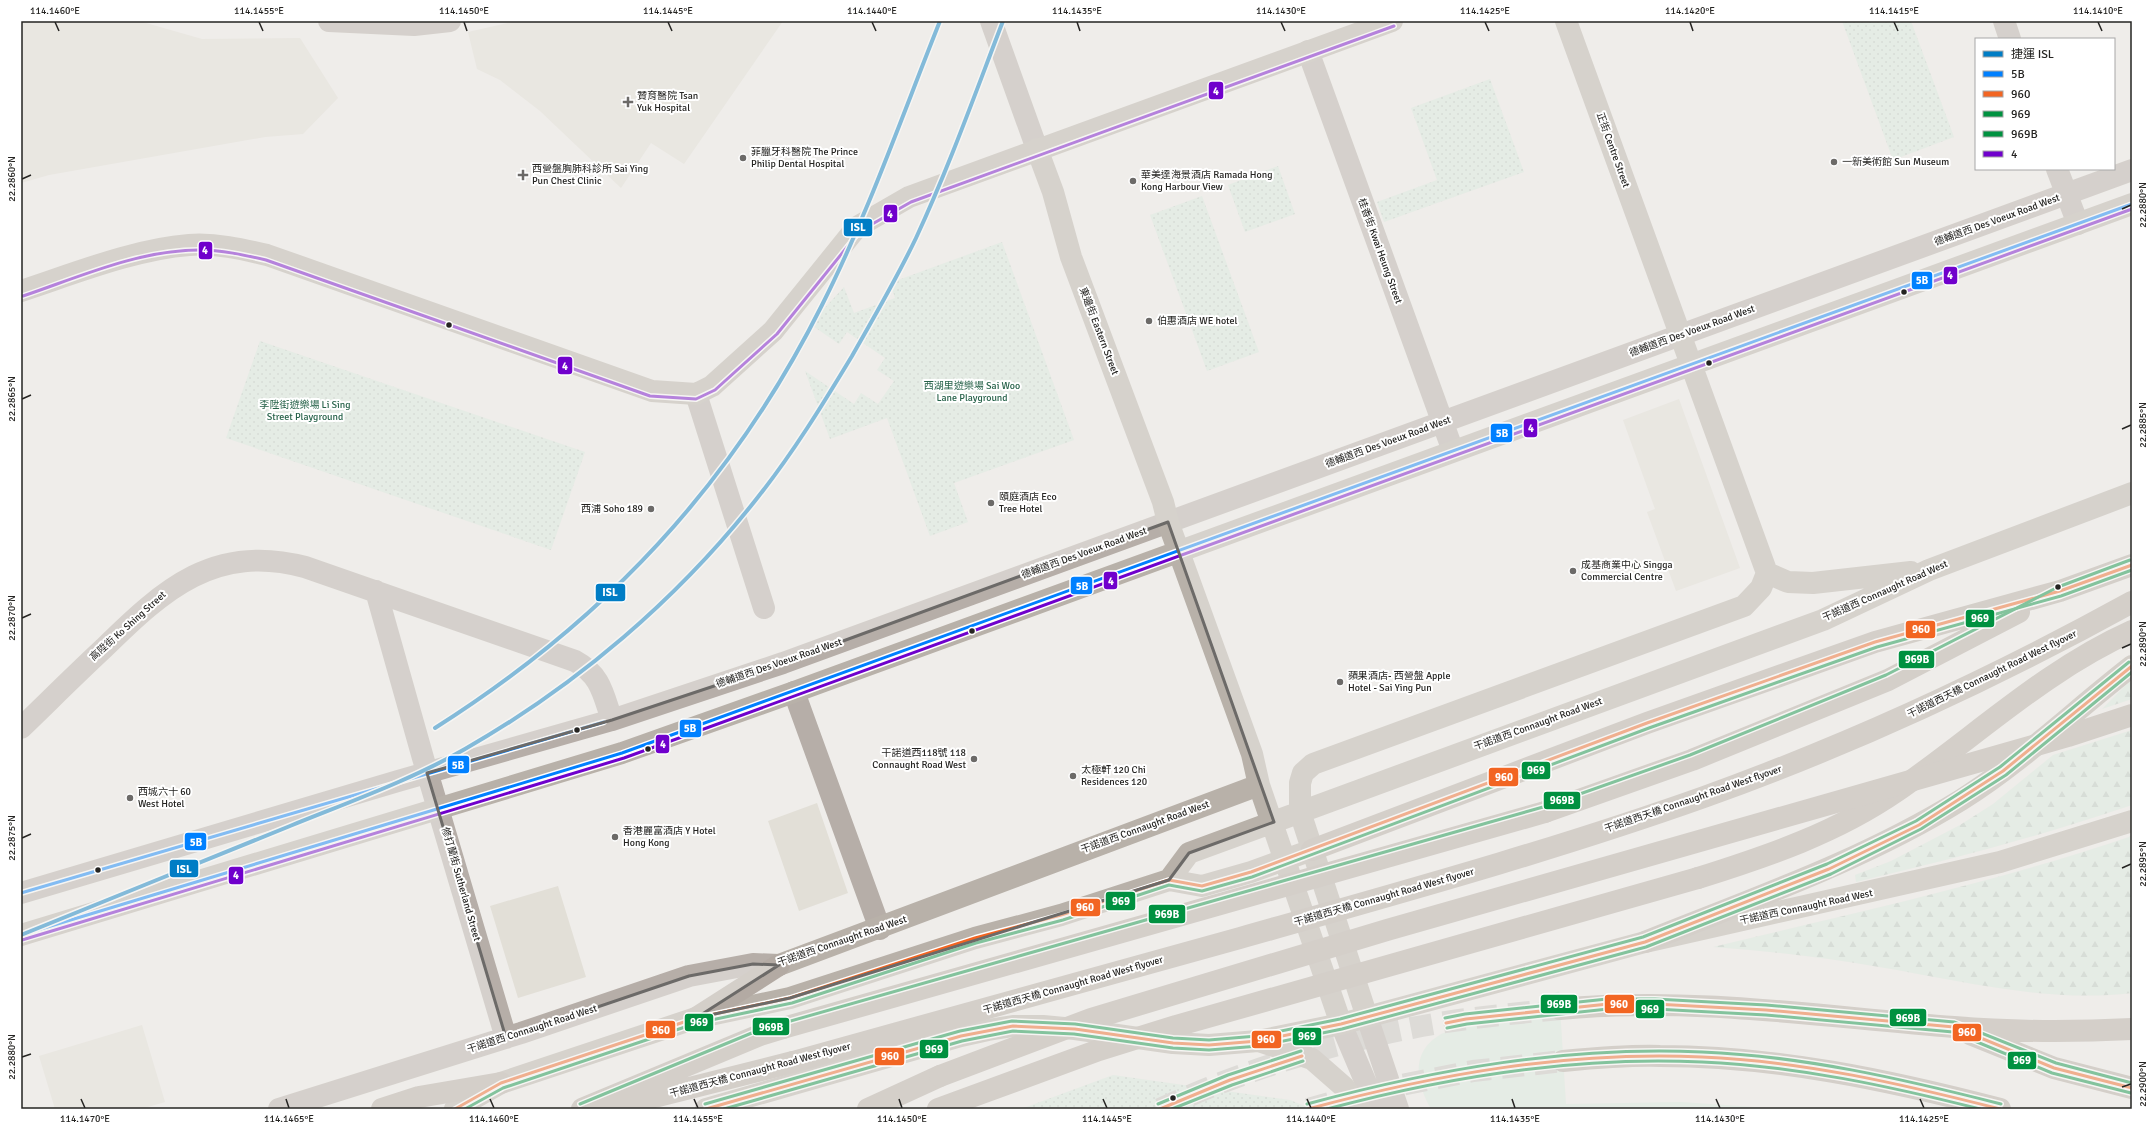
<svg xmlns="http://www.w3.org/2000/svg" width="2153" height="1130" font-family="Signika,'Noto Sans TC',sans-serif">
<style>
.built{fill:#e2dfd7}
.green{fill:#daeae0}
.forest{fill:url(#forest-firs)}
.park{fill:url(#park-dots)}
.lines{fill:none;stroke-linecap:round;stroke-linejoin:round}
.highway-tunnel{stroke:#c7c5c2;stroke-width:22;stroke-dasharray:22 11;stroke-linecap:butt}
.minor{stroke:#b6aea8;stroke-width:22}
.major{stroke:#b8b1a9;stroke-width:22}
.highway{stroke:#b3aaa3;stroke-width:22}
.highway-bridge{stroke:#b3aaa3;stroke-width:22}
.bus-1-casing{stroke:#fff;stroke-width:6}
.bus-2-casing{stroke:#fff;stroke-width:6}
.bus-3-casing{stroke:#fff;stroke-width:6}
.bus-4-casing{stroke:#fff;stroke-width:6}
.bus-5-casing{stroke:#fff;stroke-width:6}
.bus-1{stroke:#0080ff;stroke-width:3}
.bus-2{stroke:#f26522;stroke-width:3}
.bus-3{stroke:#009140;stroke-width:3}
.bus-4{stroke:#009140;stroke-width:3}
.bus-5{stroke:#7000cc;stroke-width:3}
.metro-1-casing{stroke:#fff;stroke-width:7}
.metro-1{stroke:#007dc5;stroke-width:4}
.marked{fill:none;stroke:#6c6a68;stroke-width:3;stroke-linejoin:round}
.ticks{fill:none;stroke:#252422;stroke-width:1.5}
.poi-dot{fill:#6c6a68;stroke:#fff;stroke-width:1.5}
.bus-dot{fill:#252422;stroke:#fff;stroke-width:1.5}
.labels{text-anchor:middle;dominant-baseline:central;stroke-width:4;stroke-linejoin:round;paint-order:stroke}
.poi-label{font-size:10px;fill:#252422;stroke:#fff;text-anchor:start}
.street-label{font-size:10px;fill:#252422;stroke:#fff}
.park-label{font-size:10px;fill:#266249;stroke:#fff}
.line-badge{stroke:#fff;stroke-width:1.5}
.badge-label{font-size:11px;text-anchor:middle;font-weight:bold;fill:#fff}
.neatline{fill:none;stroke:#252422;stroke-width:1.5}
.ticks-label{font-size:10px;text-anchor:middle;fill:#252422}
</style>
<defs>
<pattern id="forest-firs" width="22" height="20" patternUnits="userSpaceOnUse"><rect width="22" height="20" fill="#daeae0"/><path d="M5 1l3.5 6h-7zM16 11l3.5 6h-7z" fill="#bbc9c0"/></pattern>
<pattern id="park-dots" width="8" height="8" patternUnits="userSpaceOnUse"><rect width="8" height="8" fill="#daeae0"/><path d="M2 2h.1M6 6h.1" fill="none" stroke="#bbc9c0" stroke-width="1.8" stroke-linecap="round"/></pattern>
</defs>
<rect width="100%" height="100%" fill="#efedea"/>
<path class="built" d="M21 21H139L202 39 300 38 338 98 303 134 265 137 49 175 21 183Z
M517 21H783L684 164 651 143 621 188 540 111 500 80 477 69 468 32Z
M1679 399 1740 568 1676 591 1647 512 1655 509 1623 420Z
M817 803 848 893 799 911 768 821Z
M558 886 586 977 518 998 490 906Z
M142 1025 165 1102 141 1109H55L39 1056Z"/>
<path class="green" d="M1559 991 1566 1104 1681 1102 1785 1109H1431C1412 1076 1412 1043 1453 1029L1532 1007 1545 997Z"/>
<path class="forest" d="M2132 679V699L2102 709Z
M2132 730V805C2041 836 1950 860 1856 882L1855 875 1891 861 1960 825 1993 804 2053 755Z
M2132 836V993C2046 1003 1963 981 1879 967 1824 957 1769 951 1713 947 1853 913 1995 883 2132 836Z"/>
<path class="park" d="M1842 21H1911L1954 137 1893 160Z
M1490 79 1524 172 1384 222 1377 202 1437 180 1411 108Z
M1278 166 1295 214 1245 232 1228 185Z
M1202 196 1259 352 1207 371 1150 215Z
M1002 242 1074 440 954 483 968 522 930 536 887 418 830 439 805 371 854 404 861 393 878 404 894 381 877 370 885 358 847 332 839 344 810 324 844 287 854 313 895 298 890 283Z
M260 341 585 452 551 550 226 438Z
M1113 1075 1290 1100 1312 1109H1021Z"/>
<g class="lines">
<path class="highway-tunnel" d="M1160 1109C1251 1066 1367 1032 1467 1019 1498 1015 1529 1012 1560 1009
M1308 1109 1381 1089 1473 1071 1563 1061"/>
<path class="minor" d="M329 21 414 25 450 21
M991 21 1037 149
M2004 21 2010 39
M1308 51 1453 451
M2057 169 2078 224
M696 394 764 608
M376 591 423 758 506 1038
M794 692 880 929
M21 728C49 701 76 674 104 648 164 589 215 543 305 567L575 661C601 675 603 694 612 720
M21 893 398 781 612 720 783 663 2132 170
M1367 1017 1398 1109
M1341 1024 1377 1109
M279 1109 521 1033 689 976 753 964 779 965"/>
<path class="major" d="M1566 21 1767 573
M1037 149 1053 192 1071 257 1163 502 1168 522 1252 754 1259 785 1341 1024
M21 291C73 274 135 249 189 245 215 243 242 249 267 255L652 391 696 394 712 386 773 331 857 227 909 197 1392 21
M1767 573 1788 582 1813 583 1911 572
M1169 880 1189 853 1823 620 1929 570 2132 493
M21 935 622 753 794 692 2132 204
M779 965 1259 785
M1367 1017 1300 812V783L1303 773 1313 764 1744 606 1761 588 1767 573
M1259 1041 1312 1059 1344 1087 1360 1109
M455 1109 501 1083 696 1018 790 998 975 938 1061 915 1169 880 1202 886 1251 872 1312 850
M706 1109 961 1036 988 1030 1013 1026H1043L1075 1029 1173 1043 1209 1045 1258 1041 1341 1024 1645 942 2000 862 2132 821"/>
<path class="highway" d="M1545 812 1692 760 1888 680 2019 612
M1312 850 1647 723 1875 642 2060 591 2132 565
M1698 878C1768 856 1836 833 1897 791 1975 737 2045 670 2132 631
M1645 942C1752 899 1862 861 1961 800 2023 761 2075 710 2132 666
M1560 1009C1692 996 1823 1017 1954 1027 2013 1032 2073 1032 2132 1029
M696 1018 779 965
M1970 1034 2054 1068 2132 1088
M1563 1061C1595 1058 1627 1055 1660 1056 1775 1056 1889 1080 2000 1109
M618 1106 793 1062
M382 1109 419 1097 501 1083
M582 1109 760 1035 783 1028
M868 1109 940 1076"/>
<path class="highway-bridge" d="M783 1028 1545 812
M793 1062C942 1022 1091 980 1240 938 1395 894 1552 851 1704 797 1852 744 1994 678 2132 602
M940 1076 1091 1019 1387 930 2068 736 2132 715
M938 1109 1099 1050 1176 1026 1698 878"/>
<defs>
<path id="bus-1" d="M21 893 604 722
M21 935 622 753 2132 204"/>
<path id="bus-2" d="M1446 1023 1466 1019 1608 1004H1655L1766 1010 1954 1027 2054 1068 2132 1088
M455 1109 501 1083 696 1018 790 998 975 938 1061 915 1169 880 1202 886 1251 872 1647 723 1875 642 2060 591 2132 565
M706 1109 961 1036 1013 1026 1075 1029 1173 1043 1209 1045 1258 1041 1341 1024 1645 942 1829 869 1919 825 2003 771 2132 666
M1160 1109 1230 1080 1302 1056
M1308 1109C1437 1074 1567 1051 1702 1057 1803 1061 1902 1084 2000 1109"/>
<path id="bus-3" d="M1447 1028 1467 1024 1608 1009H1655L1766 1015 1953 1032 2052 1073 2131 1093
M465 1109 503 1088 697 1023 792 1003 976 943 1063 920 1169 885 1202 891 1252 877 1649 728 1877 647 2061 596 2132 570
M724 1109 962 1041 1013 1031 1074 1034 1173 1048 1209 1050 1259 1046 1342 1029 1646 947 1831 874 1921 829 2006 775 2132 672
M1172 1109 1232 1085 1303 1061
M1327 1109C1450 1076 1575 1056 1702 1062 1796 1066 1889 1086 1980 1109"/>
<path id="bus-4" d="M1445 1018 1465 1014 1607 999H1655L1766 1005 1954 1022 2056 1063 2132 1083
M580 1104 759 1030 1543 807 1690 755 1886 675 2058 587 2130 560
M705 1104 960 1031 1012 1021 1075 1024 1173 1038 1209 1040 1257 1036 1340 1019 1643 937 1827 864 1916 821 2000 767 2129 662
M1158 1104 1228 1075 1301 1051
M1307 1104C1436 1069 1567 1046 1702 1052 1803 1056 1903 1079 2001 1104"/>
<path id="bus-5" d="M23 296C79 277 139 250 199 250 222 250 244 255 266 260L650 396 696 399 715 390 777 334 860 231 911 202 1394 26
M22 940 624 758 2132 209"/>
</defs>
<use href="#bus-1" class="bus-1-casing"/>
<use href="#bus-2" class="bus-2-casing"/>
<use href="#bus-3" class="bus-3-casing"/>
<use href="#bus-4" class="bus-4-casing"/>
<use href="#bus-5" class="bus-5-casing"/>
<use href="#bus-1" class="bus-1"/>
<use href="#bus-2" class="bus-2"/>
<use href="#bus-3" class="bus-3"/>
<use href="#bus-4" class="bus-4"/>
<use href="#bus-5" class="bus-5"/>
<defs>
<path id="metro-1" d="M435 728C604 621 732 485 822 305 868 214 902 116 940 21
M21 935C111 899 200 862 290 826 349 802 409 781 465 749 577 685 678 599 758 497 793 453 823 404 852 356 874 317 897 278 916 238 949 167 975 94 1003 21"/>
</defs>
<use href="#metro-1" class="metro-1-casing"/>
<use href="#metro-1" class="metro-1"/>
</g>
<path d="M0 0H2153V1130H0ZM1168 522 1274 822 1189 853 1169 880 790 998 696 1018 779 965 753 964 689 976 506 1038 427 773 612 720 783 663Z" fill="#efedea" fill-opacity=".55" fill-rule="evenodd"/>
<path class="marked" d="M1168 522 1274 822 1189 853 1169 880 790 998 696 1018 779 965 753 964 689 976 506 1038 427 773 612 720 783 663Z"/>
<path class="ticks" d="M55 22 59 31M259 22 263 31M464 22 467 31M668 22 672 31M872 22 876 31M1077 22 1080 31M1281 22 1285 31M1485 22 1489 31M1690 22 1693 31M1894 22 1898 31M2098 22 2102 31M22 179 31 175M2122 209 2131 205M22 399 31 395M2122 429 2131 425M22 618 31 614M2122 648 2131 644M22 838 31 834M2122 868 2131 864M22 1057 31 1054M2122 1087 2131 1084M81 1099 85 1108M286 1099 289 1108M490 1099 494 1108M694 1099 698 1108M899 1099 902 1108M1103 1099 1107 1108M1307 1099 1311 1108M1512 1099 1515 1108M1716 1099 1720 1108M1920 1099 1924 1108"/>
<g class="poi-dot">
<path d="M626 96h4v4h4v4h-4v4h-4v-4h-4v-4h4z"/>
<circle cx="743" cy="158" r="4"/>
<circle cx="1834" cy="162" r="4"/>
<path d="M521 169h4v4h4v4h-4v4h-4v-4h-4v-4h4z"/>
<circle cx="1133" cy="181" r="4"/>
<circle cx="1149" cy="321" r="4"/>
<circle cx="991" cy="503" r="4"/>
<circle cx="651" cy="509" r="4"/>
<circle cx="1573" cy="571" r="4"/>
<circle cx="1340" cy="682" r="4"/>
<circle cx="974" cy="759" r="4"/>
<circle cx="1073" cy="776" r="4"/>
<circle cx="130" cy="798" r="4"/>
<circle cx="615" cy="837" r="4"/>
</g>
<g class="bus-dot">
<circle cx="1904" cy="292" r="3.5"/>
<circle cx="449" cy="325" r="3.5"/>
<circle cx="1709" cy="363" r="3.5"/>
<circle cx="2058" cy="587" r="3.5"/>
<circle cx="972" cy="631" r="3.5"/>
<circle cx="577" cy="730" r="3.5"/>
<circle cx="648" cy="749" r="3.5"/>
<circle cx="98" cy="870" r="3.5"/>
<circle cx="1173" cy="1098" r="3.5"/>
</g>
<g class="labels">
<g class="poi-label">
<text x="637" y="96">贊育醫院 Tsan<tspan x="637" dy="12">Yuk Hospital</tspan></text>
<text x="751" y="152">菲臘牙科醫院 The Prince<tspan x="751" dy="12">Philip Dental Hospital</tspan></text>
<text x="1842" y="162">一新美術館 Sun Museum</text>
<text x="532" y="169">西營盤胸肺科診所 Sai Ying<tspan x="532" dy="12">Pun Chest Clinic</tspan></text>
<text x="1141" y="175">華美達海景酒店 Ramada Hong<tspan x="1141" dy="12">Kong Harbour View</tspan></text>
<text x="1157" y="321">伯惠酒店 WE hotel</text>
<text x="999" y="497">頤庭酒店 Eco<tspan x="999" dy="12">Tree Hotel</tspan></text>
<text x="643" y="509" text-anchor="end">西浦 Soho 189</text>
<text x="1581" y="565">成基商業中心 Singga<tspan x="1581" dy="12">Commercial Centre</tspan></text>
<text x="1348" y="676">蘋果酒店- 西營盤 Apple<tspan x="1348" dy="12">Hotel - Sai Ying Pun</tspan></text>
<text x="966" y="753" text-anchor="end">干諾道西118號 118<tspan x="966" dy="12">Connaught Road West</tspan></text>
<text x="1081" y="770">太極軒 120 Chi<tspan x="1081" dy="12">Residences 120</tspan></text>
<text x="138" y="792">西城六十 60<tspan x="138" dy="12">West Hotel</tspan></text>
<text x="623" y="831">香港麗富酒店 Y Hotel<tspan x="623" dy="12">Hong Kong</tspan></text>
</g>
<g class="street-label">
<text transform="translate(1613 150) rotate(70)">正街 Centre Street</text>
<text transform="translate(1997 220) rotate(-20)">德輔道西 Des Voeux Road West</text>
<text transform="translate(1380 251) rotate(70)">桂香街 Kwai Heung Street</text>
<text transform="translate(1099 331) rotate(69)">東邊街 Eastern Street</text>
<text transform="translate(1692 331) rotate(-20)">德輔道西 Des Voeux Road West</text>
<text transform="translate(1388 442) rotate(-20)">德輔道西 Des Voeux Road West</text>
<text transform="translate(1084 553) rotate(-20)">德輔道西 Des Voeux Road West</text>
<text transform="translate(1885 591) rotate(-24)">干諾道西 Connaught Road West</text>
<text transform="translate(128 626) rotate(-42)">高陞街 Ko Shing Street</text>
<text transform="translate(779 663) rotate(-19)">德輔道西 Des Voeux Road West</text>
<text transform="translate(1992 674) rotate(-26)">干諾道西天橋 Connaught Road West flyover</text>
<text transform="translate(1538 724) rotate(-20)">干諾道西 Connaught Road West</text>
<text transform="translate(1693 799) rotate(-19)">干諾道西天橋 Connaught Road West flyover</text>
<text transform="translate(1145 827) rotate(-20)">干諾道西 Connaught Road West</text>
<text transform="translate(461 884) rotate(74)">修打蘭街 Sutherland Street</text>
<text transform="translate(1384 897) rotate(-16)">干諾道西天橋 Connaught Road West flyover</text>
<text transform="translate(1806 907) rotate(-12)">干諾道西 Connaught Road West</text>
<text transform="translate(842 941) rotate(-19)">干諾道西 Connaught Road West</text>
<text transform="translate(1073 985) rotate(-16)">干諾道西天橋 Connaught Road West flyover</text>
<text transform="translate(532 1029) rotate(-18)">干諾道西 Connaught Road West</text>
<text transform="translate(760 1070) rotate(-15)">干諾道西天橋 Connaught Road West flyover</text>
</g>
<g class="park-label">
<text x="972" y="386">西湖里遊樂場 Sai Woo<tspan x="972" dy="12">Lane Playground</tspan></text>
<text x="305" y="405">李陞街遊樂場 Li Sing<tspan x="305" dy="12">Street Playground</tspan></text>
</g>
</g>
<g class="line-badge">
<rect x="1208" y="81" width="16" height="19" rx="4" fill="#7000cc"/>
<rect x="883" y="204" width="15" height="19" rx="4" fill="#7000cc"/>
<rect x="843" y="218" width="30" height="19" rx="4" fill="#007dc5"/>
<rect x="198" y="241" width="15" height="19" rx="4" fill="#7000cc"/>
<rect x="1943" y="266" width="15" height="19" rx="4" fill="#7000cc"/>
<rect x="1911" y="271" width="22" height="19" rx="4" fill="#0080ff"/>
<rect x="557" y="356" width="16" height="19" rx="4" fill="#7000cc"/>
<rect x="1523" y="418" width="15" height="20" rx="4" fill="#7000cc"/>
<rect x="1490" y="423" width="23" height="20" rx="4" fill="#0080ff"/>
<rect x="1103" y="571" width="15" height="19" rx="4" fill="#7000cc"/>
<rect x="1070" y="576" width="23" height="19" rx="4" fill="#0080ff"/>
<rect x="595" y="583" width="31" height="19" rx="4" fill="#007dc5"/>
<rect x="1965" y="609" width="30" height="19" rx="4" fill="#009140"/>
<rect x="1905" y="620" width="31" height="19" rx="4" fill="#f26522"/>
<rect x="1898" y="650" width="37" height="19" rx="4" fill="#009140"/>
<rect x="679" y="719" width="23" height="19" rx="4" fill="#0080ff"/>
<rect x="655" y="734" width="15" height="20" rx="4" fill="#7000cc"/>
<rect x="447" y="755" width="23" height="19" rx="4" fill="#0080ff"/>
<rect x="1521" y="761" width="30" height="19" rx="4" fill="#009140"/>
<rect x="1488" y="767" width="31" height="20" rx="4" fill="#f26522"/>
<rect x="1543" y="791" width="38" height="19" rx="4" fill="#009140"/>
<rect x="184" y="832" width="23" height="19" rx="4" fill="#0080ff"/>
<rect x="169" y="859" width="30" height="19" rx="4" fill="#007dc5"/>
<rect x="228" y="866" width="16" height="19" rx="4" fill="#7000cc"/>
<rect x="1105" y="891" width="31" height="20" rx="4" fill="#009140"/>
<rect x="1070" y="898" width="31" height="19" rx="4" fill="#f26522"/>
<rect x="1148" y="904" width="38" height="20" rx="4" fill="#009140"/>
<rect x="1604" y="994" width="31" height="20" rx="4" fill="#f26522"/>
<rect x="1540" y="994" width="38" height="20" rx="4" fill="#009140"/>
<rect x="1635" y="999" width="30" height="20" rx="4" fill="#009140"/>
<rect x="1889" y="1008" width="38" height="19" rx="4" fill="#009140"/>
<rect x="684" y="1013" width="30" height="19" rx="4" fill="#009140"/>
<rect x="752" y="1017" width="38" height="19" rx="4" fill="#009140"/>
<rect x="645" y="1020" width="31" height="19" rx="4" fill="#f26522"/>
<rect x="1952" y="1023" width="30" height="19" rx="4" fill="#f26522"/>
<rect x="1292" y="1027" width="30" height="19" rx="4" fill="#009140"/>
<rect x="1251" y="1030" width="31" height="19" rx="4" fill="#f26522"/>
<rect x="919" y="1039" width="30" height="20" rx="4" fill="#009140"/>
<rect x="874" y="1047" width="31" height="19" rx="4" fill="#f26522"/>
<rect x="2007" y="1051" width="30" height="19" rx="4" fill="#009140"/>
</g>
<g class="badge-label">
<text x="1216" y="95">4</text>
<text x="890" y="218">4</text>
<text x="858" y="231">ISL</text>
<text x="205" y="254">4</text>
<text x="1950" y="279">4</text>
<text x="1922" y="284">5B</text>
<text x="565" y="370">4</text>
<text x="1531" y="432">4</text>
<text x="1502" y="437">5B</text>
<text x="1111" y="585">4</text>
<text x="1082" y="590">5B</text>
<text x="610" y="596">ISL</text>
<text x="1980" y="622">969</text>
<text x="1921" y="633">960</text>
<text x="1917" y="663">969B</text>
<text x="690" y="732">5B</text>
<text x="663" y="748">4</text>
<text x="458" y="769">5B</text>
<text x="1536" y="774">969</text>
<text x="1504" y="781">960</text>
<text x="1562" y="804">969B</text>
<text x="196" y="846">5B</text>
<text x="184" y="873">ISL</text>
<text x="236" y="879">4</text>
<text x="1121" y="905">969</text>
<text x="1085" y="911">960</text>
<text x="1167" y="918">969B</text>
<text x="1619" y="1008">960</text>
<text x="1559" y="1008">969B</text>
<text x="1650" y="1013">969</text>
<text x="1908" y="1022">969B</text>
<text x="699" y="1026">969</text>
<text x="771" y="1031">969B</text>
<text x="661" y="1034">960</text>
<text x="1967" y="1036">960</text>
<text x="1307" y="1040">969</text>
<text x="1266" y="1043">960</text>
<text x="934" y="1053">969</text>
<text x="890" y="1060">960</text>
<text x="2022" y="1064">969</text>
</g>
<rect width="2153" height="1130" fill="none" stroke="#ffffff" stroke-width="44"/>
<rect x="1975" y="38" width="140" height="132" fill="#ffffff" stroke="#a8a7a7"/>
<rect x="1983" y="51" width="20" height="6" fill="#007dc5" stroke="#a8a7a7"/>
<text x="2011" y="58" font-size="12" fill="#252422">捷運 ISL</text>
<rect x="1983" y="71" width="20" height="6" fill="#0080ff" stroke="#a8a7a7"/>
<text x="2011" y="78" font-size="12" fill="#252422">5B</text>
<rect x="1983" y="91" width="20" height="6" fill="#f26522" stroke="#a8a7a7"/>
<text x="2011" y="98" font-size="12" fill="#252422">960</text>
<rect x="1983" y="111" width="20" height="6" fill="#009140" stroke="#a8a7a7"/>
<text x="2011" y="118" font-size="12" fill="#252422">969</text>
<rect x="1983" y="131" width="20" height="6" fill="#009140" stroke="#a8a7a7"/>
<text x="2011" y="138" font-size="12" fill="#252422">969B</text>
<rect x="1983" y="151" width="20" height="6" fill="#7000cc" stroke="#a8a7a7"/>
<text x="2011" y="158" font-size="12" fill="#252422">4</text>
<rect x="22" y="22" width="2109" height="1086" class="neatline"/>
<g class="ticks-label">
<text x="55" y="14">114.1460°E</text>
<text x="259" y="14">114.1455°E</text>
<text x="464" y="14">114.1450°E</text>
<text x="668" y="14">114.1445°E</text>
<text x="872" y="14">114.1440°E</text>
<text x="1077" y="14">114.1435°E</text>
<text x="1281" y="14">114.1430°E</text>
<text x="1485" y="14">114.1425°E</text>
<text x="1690" y="14">114.1420°E</text>
<text x="1894" y="14">114.1415°E</text>
<text x="2098" y="14">114.1410°E</text>
<text transform="translate(11 179) rotate(-90)" y="4">22.2860°N</text>
<text transform="translate(2142 205) rotate(-90)" y="4">22.2880°N</text>
<text transform="translate(11 399) rotate(-90)" y="4">22.2865°N</text>
<text transform="translate(2142 425) rotate(-90)" y="4">22.2885°N</text>
<text transform="translate(11 618) rotate(-90)" y="4">22.2870°N</text>
<text transform="translate(2142 644) rotate(-90)" y="4">22.2890°N</text>
<text transform="translate(11 838) rotate(-90)" y="4">22.2875°N</text>
<text transform="translate(2142 864) rotate(-90)" y="4">22.2895°N</text>
<text transform="translate(11 1057) rotate(-90)" y="4">22.2880°N</text>
<text transform="translate(2142 1084) rotate(-90)" y="4">22.2900°N</text>
<text x="85" y="1122">114.1470°E</text>
<text x="289" y="1122">114.1465°E</text>
<text x="494" y="1122">114.1460°E</text>
<text x="698" y="1122">114.1455°E</text>
<text x="902" y="1122">114.1450°E</text>
<text x="1107" y="1122">114.1445°E</text>
<text x="1311" y="1122">114.1440°E</text>
<text x="1515" y="1122">114.1435°E</text>
<text x="1720" y="1122">114.1430°E</text>
<text x="1924" y="1122">114.1425°E</text>
</g>
</svg>
